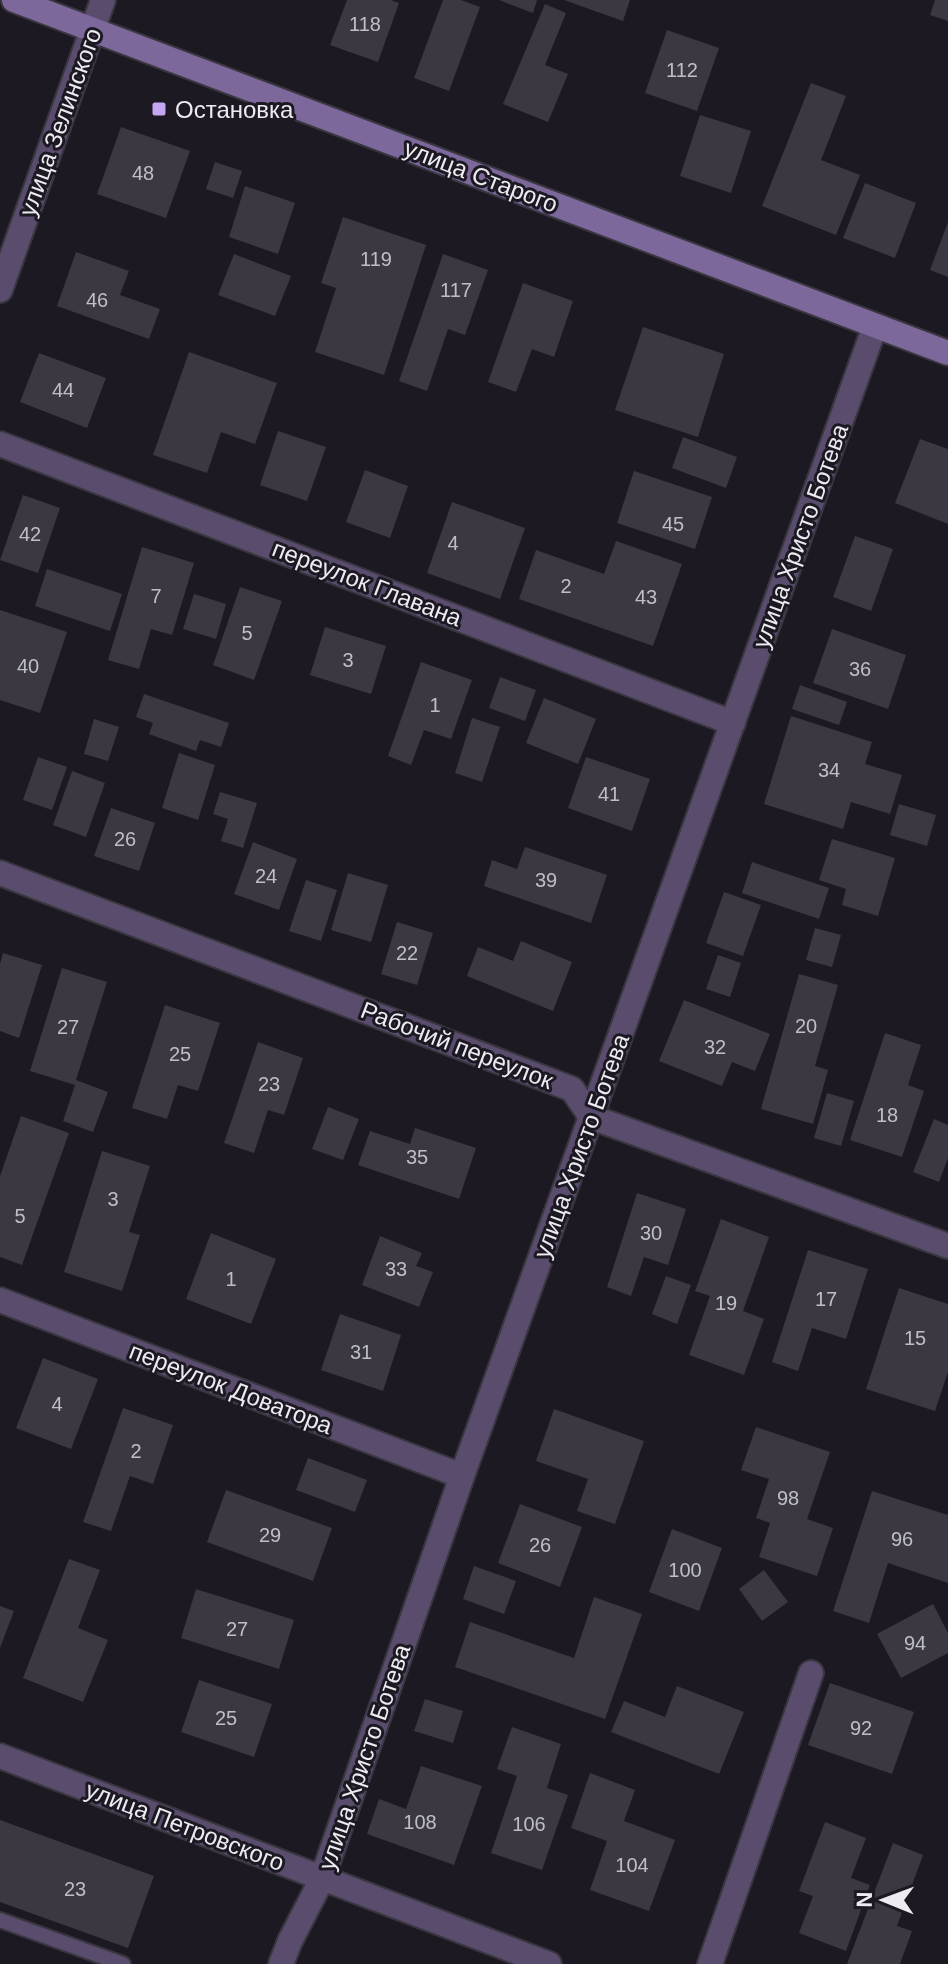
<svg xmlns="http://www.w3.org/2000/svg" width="948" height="1964" font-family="Arial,sans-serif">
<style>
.building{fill:#3b3842}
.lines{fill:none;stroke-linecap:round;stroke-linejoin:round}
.lane-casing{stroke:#39363f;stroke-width:18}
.street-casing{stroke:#39363f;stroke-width:28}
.secondary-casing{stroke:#39363f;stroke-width:28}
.lane{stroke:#594c6d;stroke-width:14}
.street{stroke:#594c6d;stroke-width:24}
.secondary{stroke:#7d689c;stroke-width:24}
.poi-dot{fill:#c5a7f1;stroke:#1c1922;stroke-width:3}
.labels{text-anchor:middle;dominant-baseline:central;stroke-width:6;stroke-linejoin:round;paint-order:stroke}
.number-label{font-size:20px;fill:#c0bec5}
.poi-label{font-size:24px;fill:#edeaf1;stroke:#1c1922;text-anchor:start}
.street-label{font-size:24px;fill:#edeaf1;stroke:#1c1922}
</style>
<rect width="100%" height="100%" fill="#1c1922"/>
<path class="building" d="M347 0H391L399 3 378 62 330 45Z
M443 0H461L480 7 449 91 414 78Z
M499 0H537L533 13Z
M564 0H630L623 21Z
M935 0H948V21L930 15Z
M545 4 566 13 545 65 568 74 548 122 503 104Z
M667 30 719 48 697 111 645 93Z
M811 83 846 96 821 160 860 175 836 235 762 206Z
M700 115 751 131 731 193 680 176Z
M121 127 190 151 166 218 97 194Z
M215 162 242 171 233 198 206 189Z
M865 183 916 203 895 258 843 238Z
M245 186 295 203 278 254 229 237Z
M343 217 426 245 384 375 315 352 336 288 321 283Z
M948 222V277L930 270Z
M76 252 129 271 120 295 160 309 149 339 57 306Z
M234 254 291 276 275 316 218 295Z
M443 254 488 270 465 335 448 329 427 391 399 381Z
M523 283 573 301 554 357 532 349 516 392 488 382Z
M643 327 724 354 698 437 615 410Z
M189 352 277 383 255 444 221 432 207 473 153 455Z
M39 353 106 378 87 428 20 402Z
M278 431 326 447 307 501 260 485Z
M683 437 737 457 726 488 672 468Z
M920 439 948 449V524L895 503Z
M365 470 408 486 390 538 346 522Z
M634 471 712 497 695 549 617 523Z
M23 495 60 508 38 573 0 560Z
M452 502 525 528 500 599 427 573Z
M855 536 893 549 871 611 833 597Z
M616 541 682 564 653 646 519 599 536 550 604 574Z
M142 547 194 563 172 635 151 629 139 669 108 660Z
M47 569 122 594 110 631 35 606Z
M240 587 282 601 254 680 213 665Z
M194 594 226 604 216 639 183 629Z
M0 610 67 632 40 713 0 700Z
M325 627 386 646 371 694 310 675Z
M832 629 906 655 888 709 813 683Z
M421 662 472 680 451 739 424 730 411 765 388 756Z
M500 677 536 690 525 721 489 708Z
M800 685 847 702 839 725 792 709Z
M144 694 229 723 221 747 200 740 196 751 149 734 153 723 136 717Z
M544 698 596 719 578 764 526 743Z
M791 716 872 742 865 764 902 775 890 814 851 802 843 829 764 804Z
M472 718 500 727 482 782 455 773Z
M94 719 119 727 108 761 84 754Z
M179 753 215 765 198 820 162 808Z
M38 757 67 767 52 810 23 800Z
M586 757 650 779 632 831 568 808Z
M72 771 105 783 86 837 53 825Z
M220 792 257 803 243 848 221 841 228 819 213 814Z
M899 804 936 815 927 846 890 835Z
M111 808 155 823 139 871 94 856Z
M832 839 895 858 878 916 842 905 846 889 819 880Z
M253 842 297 859 279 910 234 894Z
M525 847 607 875 591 923 484 886 492 860 517 869Z
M752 862 829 888 819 919 742 893Z
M348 873 388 885 371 942 331 930Z
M306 880 337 890 321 941 289 931Z
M724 892 761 905 743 956 706 943Z
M397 922 433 933 417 985 381 974Z
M815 928 841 935 832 967 806 960Z
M521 941 572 962 553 1011 467 976 478 947 513 961Z
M3 953 42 965 19 1038 0 1031V964Z
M718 955 741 963 730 997 706 989Z
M62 968 107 982 76 1080 108 1092 93 1132 63 1121 75 1085 30 1071Z
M799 974 838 985 815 1066 828 1070 813 1124 761 1109Z
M684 1000 770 1034 755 1071 732 1062 722 1086 659 1061Z
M165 1005 220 1023 198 1091 178 1085 167 1119 132 1108Z
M885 1033 921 1045 908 1085 924 1091 902 1157 850 1140Z
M258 1042 303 1058 284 1115 268 1110 254 1153 224 1143Z
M827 1093 854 1101 841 1146 814 1138Z
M328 1107 359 1119 343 1160 312 1149Z
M21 1116 69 1133 22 1265 0 1257V1176Z
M934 1119 948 1125V1158L939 1182 913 1172Z
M415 1128 476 1148 459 1199 358 1165 370 1131 410 1144Z
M102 1151 150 1166 129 1232 140 1235 122 1291 64 1272Z
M637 1193 686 1209 668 1265 644 1257 631 1296 607 1287Z
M721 1219 769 1237 743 1311 764 1319 744 1375 689 1355 710 1296 695 1291Z
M211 1233 276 1259 251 1324 186 1299Z
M380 1236 422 1253 416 1266 433 1272 419 1307 362 1285Z
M808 1250 868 1269 846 1339 812 1328 798 1371 772 1362Z
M666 1276 691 1285 677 1324 652 1314Z
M899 1288 948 1304V1372L935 1411 866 1389Z
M340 1314 401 1335 383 1391 321 1370Z
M43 1358 98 1379 71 1449 16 1428Z
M123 1408 173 1425 153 1484 130 1476 111 1531 83 1522Z
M554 1409 644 1441 615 1524 577 1511 588 1479 536 1461Z
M756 1427 830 1452 807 1519 833 1528 817 1576 759 1557 770 1523 756 1518 769 1479 741 1470Z
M308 1458 367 1480 355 1512 296 1490Z
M226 1490 332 1528 313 1581 207 1542Z
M872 1491 948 1515V1583L888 1563 869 1623 833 1611Z
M520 1504 582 1527 560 1587 498 1563Z
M672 1529 722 1548 699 1611 649 1592Z
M69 1559 100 1570 78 1628 108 1640 83 1702 23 1678Z
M474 1566 516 1581 504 1614 463 1599Z
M764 1570 788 1602 762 1621 739 1589Z
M196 1589 294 1620 279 1669 181 1638Z
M594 1597 642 1614 605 1719 455 1667 470 1622 574 1658Z
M933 1604 948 1633V1653L901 1678 877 1634Z
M0 1606 14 1611 0 1648Z
M199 1680 272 1704 254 1757 181 1732Z
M830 1683 914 1712 892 1774 808 1745Z
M677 1686 744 1712 719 1774 611 1732 624 1701 665 1717Z
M425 1699 463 1711 453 1743 414 1731Z
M512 1727 561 1744 547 1788 568 1795 542 1870 491 1853 517 1776 497 1769Z
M421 1766 482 1786 454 1865 367 1834 379 1799 406 1809Z
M590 1773 635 1790 624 1821 675 1840 649 1911 590 1890 607 1841 571 1828Z
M0 1820 154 1876 128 1948 0 1902Z
M825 1822 866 1838 851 1878 870 1885 846 1951 799 1933 813 1896 799 1891Z
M893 1843 923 1855 897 1926 912 1931 900 1964H847Z"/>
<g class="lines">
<defs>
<path id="lane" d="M0 1920 123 1964"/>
<path id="street" d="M0 290 103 0
M0 444 733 723
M0 873 572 1089 591 1117 948 1246
M0 1300 462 1476
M0 1756 549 1964
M281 1964 290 1941 322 1879 462 1476 875 326
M710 1964 811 1673"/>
<path id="secondary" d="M14 0 948 353"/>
</defs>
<use href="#lane" class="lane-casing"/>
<use href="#street" class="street-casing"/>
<use href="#secondary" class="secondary-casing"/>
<use href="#lane" class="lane"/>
<use href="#street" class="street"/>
<use href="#secondary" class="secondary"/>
</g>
<rect class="poi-dot" x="151" y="101" width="16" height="16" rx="4"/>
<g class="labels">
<g class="number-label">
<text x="365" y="24">118</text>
<text x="682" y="70">112</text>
<text x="143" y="173">48</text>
<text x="376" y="259">119</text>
<text x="456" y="290">117</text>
<text x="97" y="300">46</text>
<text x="63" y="390">44</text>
<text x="673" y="524">45</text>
<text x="30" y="534">42</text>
<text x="453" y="543">4</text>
<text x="566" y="586">2</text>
<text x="156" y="596">7</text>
<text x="646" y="597">43</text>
<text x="247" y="633">5</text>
<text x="348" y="660">3</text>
<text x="28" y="666">40</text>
<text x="860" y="669">36</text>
<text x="435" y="705">1</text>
<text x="829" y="770">34</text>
<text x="609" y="794">41</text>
<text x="125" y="839">26</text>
<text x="266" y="876">24</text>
<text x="546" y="880">39</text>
<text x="407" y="953">22</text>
<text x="806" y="1026">20</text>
<text x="68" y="1027">27</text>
<text x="715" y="1047">32</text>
<text x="180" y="1054">25</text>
<text x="269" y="1084">23</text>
<text x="887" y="1115">18</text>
<text x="417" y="1157">35</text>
<text x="113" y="1199">3</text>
<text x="20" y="1216">5</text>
<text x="651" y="1233">30</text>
<text x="396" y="1269">33</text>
<text x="231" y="1279">1</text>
<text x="826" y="1299">17</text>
<text x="726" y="1303">19</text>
<text x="915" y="1338">15</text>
<text x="361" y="1352">31</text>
<text x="57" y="1404">4</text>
<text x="136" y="1451">2</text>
<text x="788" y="1498">98</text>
<text x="270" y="1535">29</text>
<text x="902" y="1539">96</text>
<text x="540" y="1545">26</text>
<text x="685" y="1570">100</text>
<text x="237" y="1629">27</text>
<text x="915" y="1643">94</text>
<text x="226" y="1718">25</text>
<text x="861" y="1728">92</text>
<text x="420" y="1822">108</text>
<text x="529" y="1824">106</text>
<text x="632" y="1865">104</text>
<text x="75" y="1889">23</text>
</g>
<g class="poi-label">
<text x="175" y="109">Остановка</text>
</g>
<g class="street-label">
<text transform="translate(60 122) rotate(-70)">улица Зелинского</text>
<text transform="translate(481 176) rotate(21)">улица Старого</text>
<text transform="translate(800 536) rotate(-70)">улица Христо Ботева</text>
<text transform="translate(367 583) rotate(21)">переулок Главана</text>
<text transform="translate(457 1045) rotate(21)">Рабочий переулок</text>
<text transform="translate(581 1146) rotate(-70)">улица Христо Ботева</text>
<text transform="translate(231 1388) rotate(21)">переулок Доватора</text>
<text transform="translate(364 1757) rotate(-71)">улица Христо Ботева</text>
<text transform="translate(185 1826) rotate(21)">улица Петровского</text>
</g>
</g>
<g transform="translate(884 1900) rotate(271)" stroke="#1c1922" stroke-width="6" paint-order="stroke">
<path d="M0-6L14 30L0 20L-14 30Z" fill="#edeaf1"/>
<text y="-12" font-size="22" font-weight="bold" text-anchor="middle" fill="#edeaf1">N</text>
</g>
</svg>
